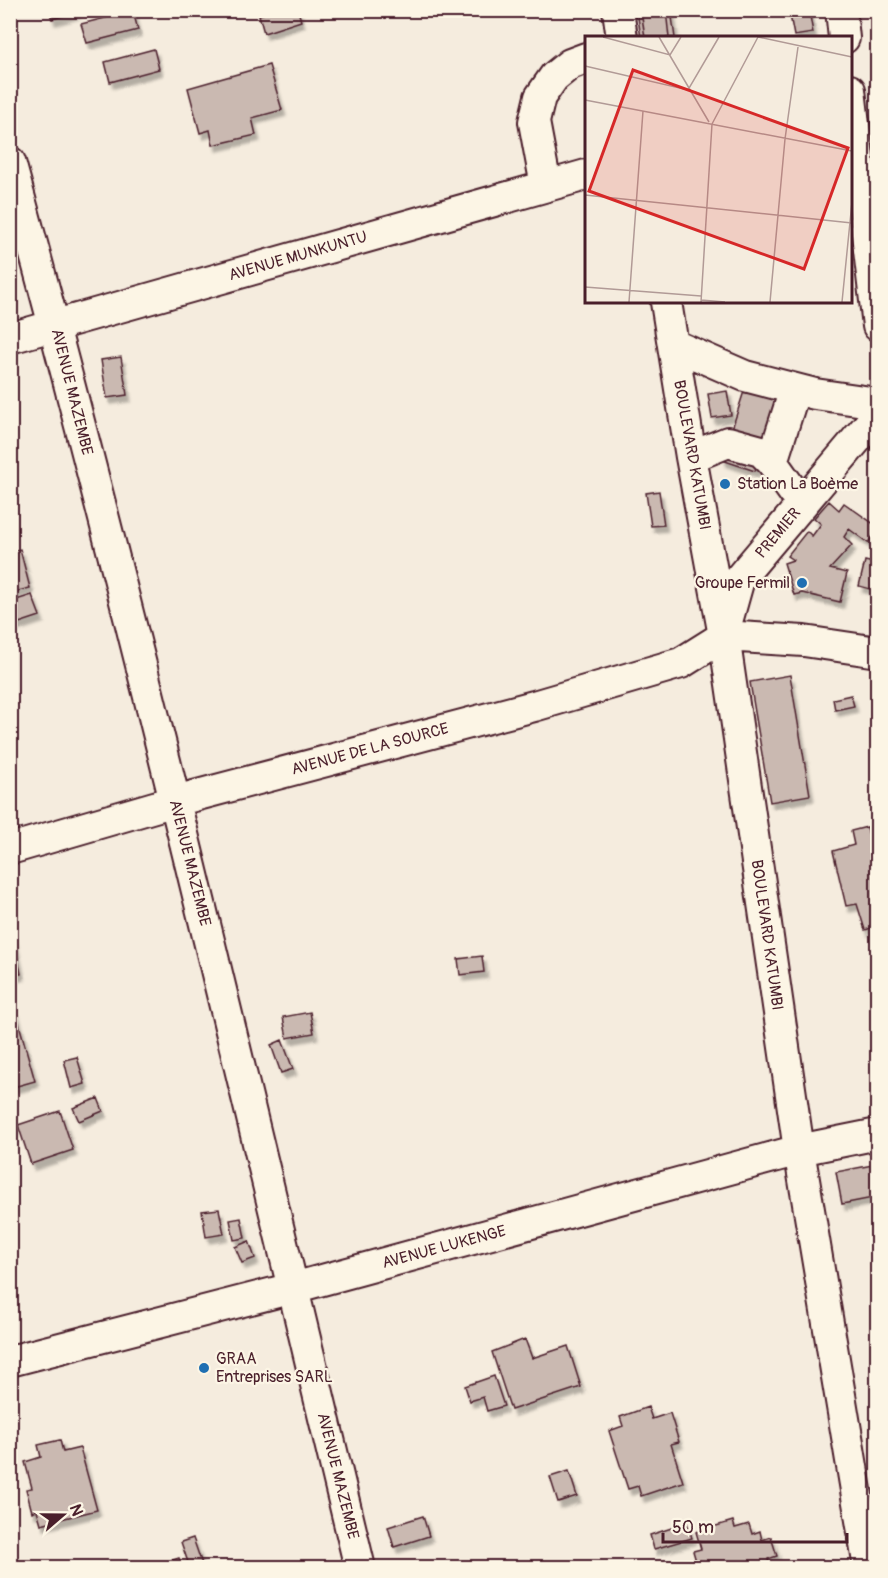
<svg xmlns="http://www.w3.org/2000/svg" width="888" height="1578" font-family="Pangolin,sans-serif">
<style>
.building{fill:#cab9b1;stroke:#4a1f2b;stroke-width:1.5;filter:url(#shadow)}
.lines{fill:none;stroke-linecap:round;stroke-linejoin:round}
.minor-casing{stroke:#4a1f2b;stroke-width:34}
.minor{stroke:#fcf5e5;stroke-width:30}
.poi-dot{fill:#1f6fb2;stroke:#fcf5e5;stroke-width:2}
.labels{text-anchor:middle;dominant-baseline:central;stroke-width:4.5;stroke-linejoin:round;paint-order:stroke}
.street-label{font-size:16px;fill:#4a1f2b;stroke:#fcf5e5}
.poi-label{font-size:16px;fill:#4a1f2b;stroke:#fcf5e5;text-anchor:start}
.inset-road{fill:none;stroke:#b19a96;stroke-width:1.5}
.view{fill:#d62828;fill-opacity:0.15;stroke:#d62828;stroke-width:3}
.inset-edge{fill:none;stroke:#4a1f2b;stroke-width:3}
</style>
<defs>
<filter id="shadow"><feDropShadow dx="3.5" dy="6" stdDeviation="1.5" flood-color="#0004"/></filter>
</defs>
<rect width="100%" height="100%" fill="#f5ecde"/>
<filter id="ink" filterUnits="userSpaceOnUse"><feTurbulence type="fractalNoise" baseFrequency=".0167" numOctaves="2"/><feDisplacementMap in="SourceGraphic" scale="12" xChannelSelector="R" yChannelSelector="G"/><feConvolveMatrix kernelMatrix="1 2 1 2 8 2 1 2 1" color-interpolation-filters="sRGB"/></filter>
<g filter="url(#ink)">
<path class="building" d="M49 10H77V12L52 19Z
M274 10H298L301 21 264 33 259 15Z
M637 10H671L675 38H641Z
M641 10H666L669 38H645Z
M789 10H809L813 33 794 36Z
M133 11 138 30 87 43 81 24Z
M154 49 159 69 110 82 105 62Z
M269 65 282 110 252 118 256 135 213 145 210 130 200 133 188 88Z
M121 357 127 395 107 398 101 360Z
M746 385 779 395 755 471 722 460Z
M727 391 731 415 712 418 708 394Z
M659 491 664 525 651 526 646 493Z
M829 501 839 510 844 503 878 527V529L868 543 849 529 844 537 852 545 830 569 847 573 840 602 802 593 794 595 784 563 793 560 787 556 807 531 812 536 821 524 814 518Z
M20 549 30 588 10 593V551Z
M865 561 878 564V591L859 586Z
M32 595 40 616 10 626V602Z
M790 675 810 795 770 802 750 682Z
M851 695 854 706 835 710 833 699Z
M867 827 873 852 878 851V926L865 930 857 904 846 906 833 851 854 845 851 831Z
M10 922 21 974 10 976Z
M482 956 484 972 460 975 458 959Z
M15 1010 35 1081 10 1088V1011Z
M310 1012 314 1033 287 1038 283 1017Z
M282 1040 293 1069 281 1073 271 1045Z
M77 1057 85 1084 71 1088 64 1060Z
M98 1098 103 1111 79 1121 73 1108Z
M60 1111 73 1150 31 1164 18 1125Z
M878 1164V1197L842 1204 836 1172Z
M219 1209 224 1234 206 1237 202 1211Z
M241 1218 245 1238 234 1240 230 1220Z
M249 1241 255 1258 242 1263 235 1247Z
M525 1339 532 1358 568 1346 581 1387 511 1410 492 1352Z
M494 1376 504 1406 487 1411 483 1397 470 1401 465 1386Z
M648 1407 652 1419 670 1413 679 1442 671 1444 683 1482 641 1496 638 1486 628 1489 609 1431 623 1426 620 1417Z
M60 1440 63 1452 80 1448 97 1510 41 1524 37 1510 32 1512 26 1489 32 1488 25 1462 41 1457 38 1445Z
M569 1471 577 1496 558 1502 550 1477Z
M423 1516 429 1536 394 1547 388 1527Z
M733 1521 735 1528 749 1524 752 1534 760 1531 762 1540 771 1537 777 1556 768 1559 770 1568H698L693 1551 701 1549 696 1532Z
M687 1523 692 1538 654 1549 650 1535Z
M193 1538 202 1564 190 1568 181 1542Z
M10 1542 18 1568H10Z
M179 1558 183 1568H169L167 1562Z"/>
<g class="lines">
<defs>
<path id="minor" d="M618 10 622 38
M841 10 844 38
M850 90 878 326
M10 162C137 628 247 1098 360 1568
M546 186 534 122 540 97 554 77 570 64 586 58
M666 302 691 457 724 636 799 1150 869 1568
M10 338 586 175
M674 345 745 376 815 394 878 403
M691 457 728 442 761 451 772 462 802 504
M772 462 795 389
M725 629 739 579 878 414
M724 636 804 641 878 652
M10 849 175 801 534 706 681 663 724 636
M10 1361 293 1288 799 1150 878 1134"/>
</defs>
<use href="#minor" class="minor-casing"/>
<use href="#minor" class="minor"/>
</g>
</g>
<g class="poi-dot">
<circle cx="725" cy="484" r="6"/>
<circle cx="802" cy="583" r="6"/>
<circle cx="204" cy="1368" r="6"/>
</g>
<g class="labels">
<g class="street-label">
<text transform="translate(298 256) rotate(-16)">AVENUE MUNKUNTU</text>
<text transform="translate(72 392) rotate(76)">AVENUE MAZEMBE</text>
<text transform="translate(692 455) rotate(80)">BOULEVARD KATUMBI</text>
<text transform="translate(778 533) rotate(-50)">PREMIER</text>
<text transform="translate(370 749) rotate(-15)">AVENUE DE LA SOURCE</text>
<text transform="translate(190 863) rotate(76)">AVENUE MAZEMBE</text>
<text transform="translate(767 935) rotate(82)">BOULEVARD KATUMBI</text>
<text transform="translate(444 1247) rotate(-15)">AVENUE LUKENGE</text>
<text transform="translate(338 1476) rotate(76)">AVENUE MAZEMBE</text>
</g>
<g class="poi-label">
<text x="737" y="484">Station La Boème</text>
<text x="790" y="583" text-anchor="end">Groupe Fermil</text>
<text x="216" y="1359">GRAA<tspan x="216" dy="18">Entreprises SARL</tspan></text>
</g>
</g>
<g transform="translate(585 36)">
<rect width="267" height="267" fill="#f5ecde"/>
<path class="inset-road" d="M18 1 85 19 96 1M74 1 124 86M173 1 267 21M0 30 103 54 134 1M0 64 267 115M127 88 173 1M0 159 267 187M0 251 116 260M116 264 140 266M44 266 58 75M116 266 127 88M185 266 200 103 213 11M257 266 267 166"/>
<path class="view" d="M48 34 263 112 219 233 4 155Z"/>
<rect width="267" height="267" class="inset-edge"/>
</g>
<rect width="888" height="1578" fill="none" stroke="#fcf5e5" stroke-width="36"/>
<rect x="18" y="18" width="852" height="1542" fill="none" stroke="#4a1f2b" stroke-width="2" filter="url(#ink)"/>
<g transform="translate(63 1515) rotate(70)" stroke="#fcf5e5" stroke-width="4.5" paint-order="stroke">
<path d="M0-4.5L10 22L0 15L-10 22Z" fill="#4a1f2b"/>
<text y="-9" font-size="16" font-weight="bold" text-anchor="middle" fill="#4a1f2b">N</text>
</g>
<path d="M663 1533v9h184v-9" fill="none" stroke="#4a1f2b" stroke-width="3"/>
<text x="672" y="1533" font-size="18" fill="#4a1f2b" stroke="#fcf5e5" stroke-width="4.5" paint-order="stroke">50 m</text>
</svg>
